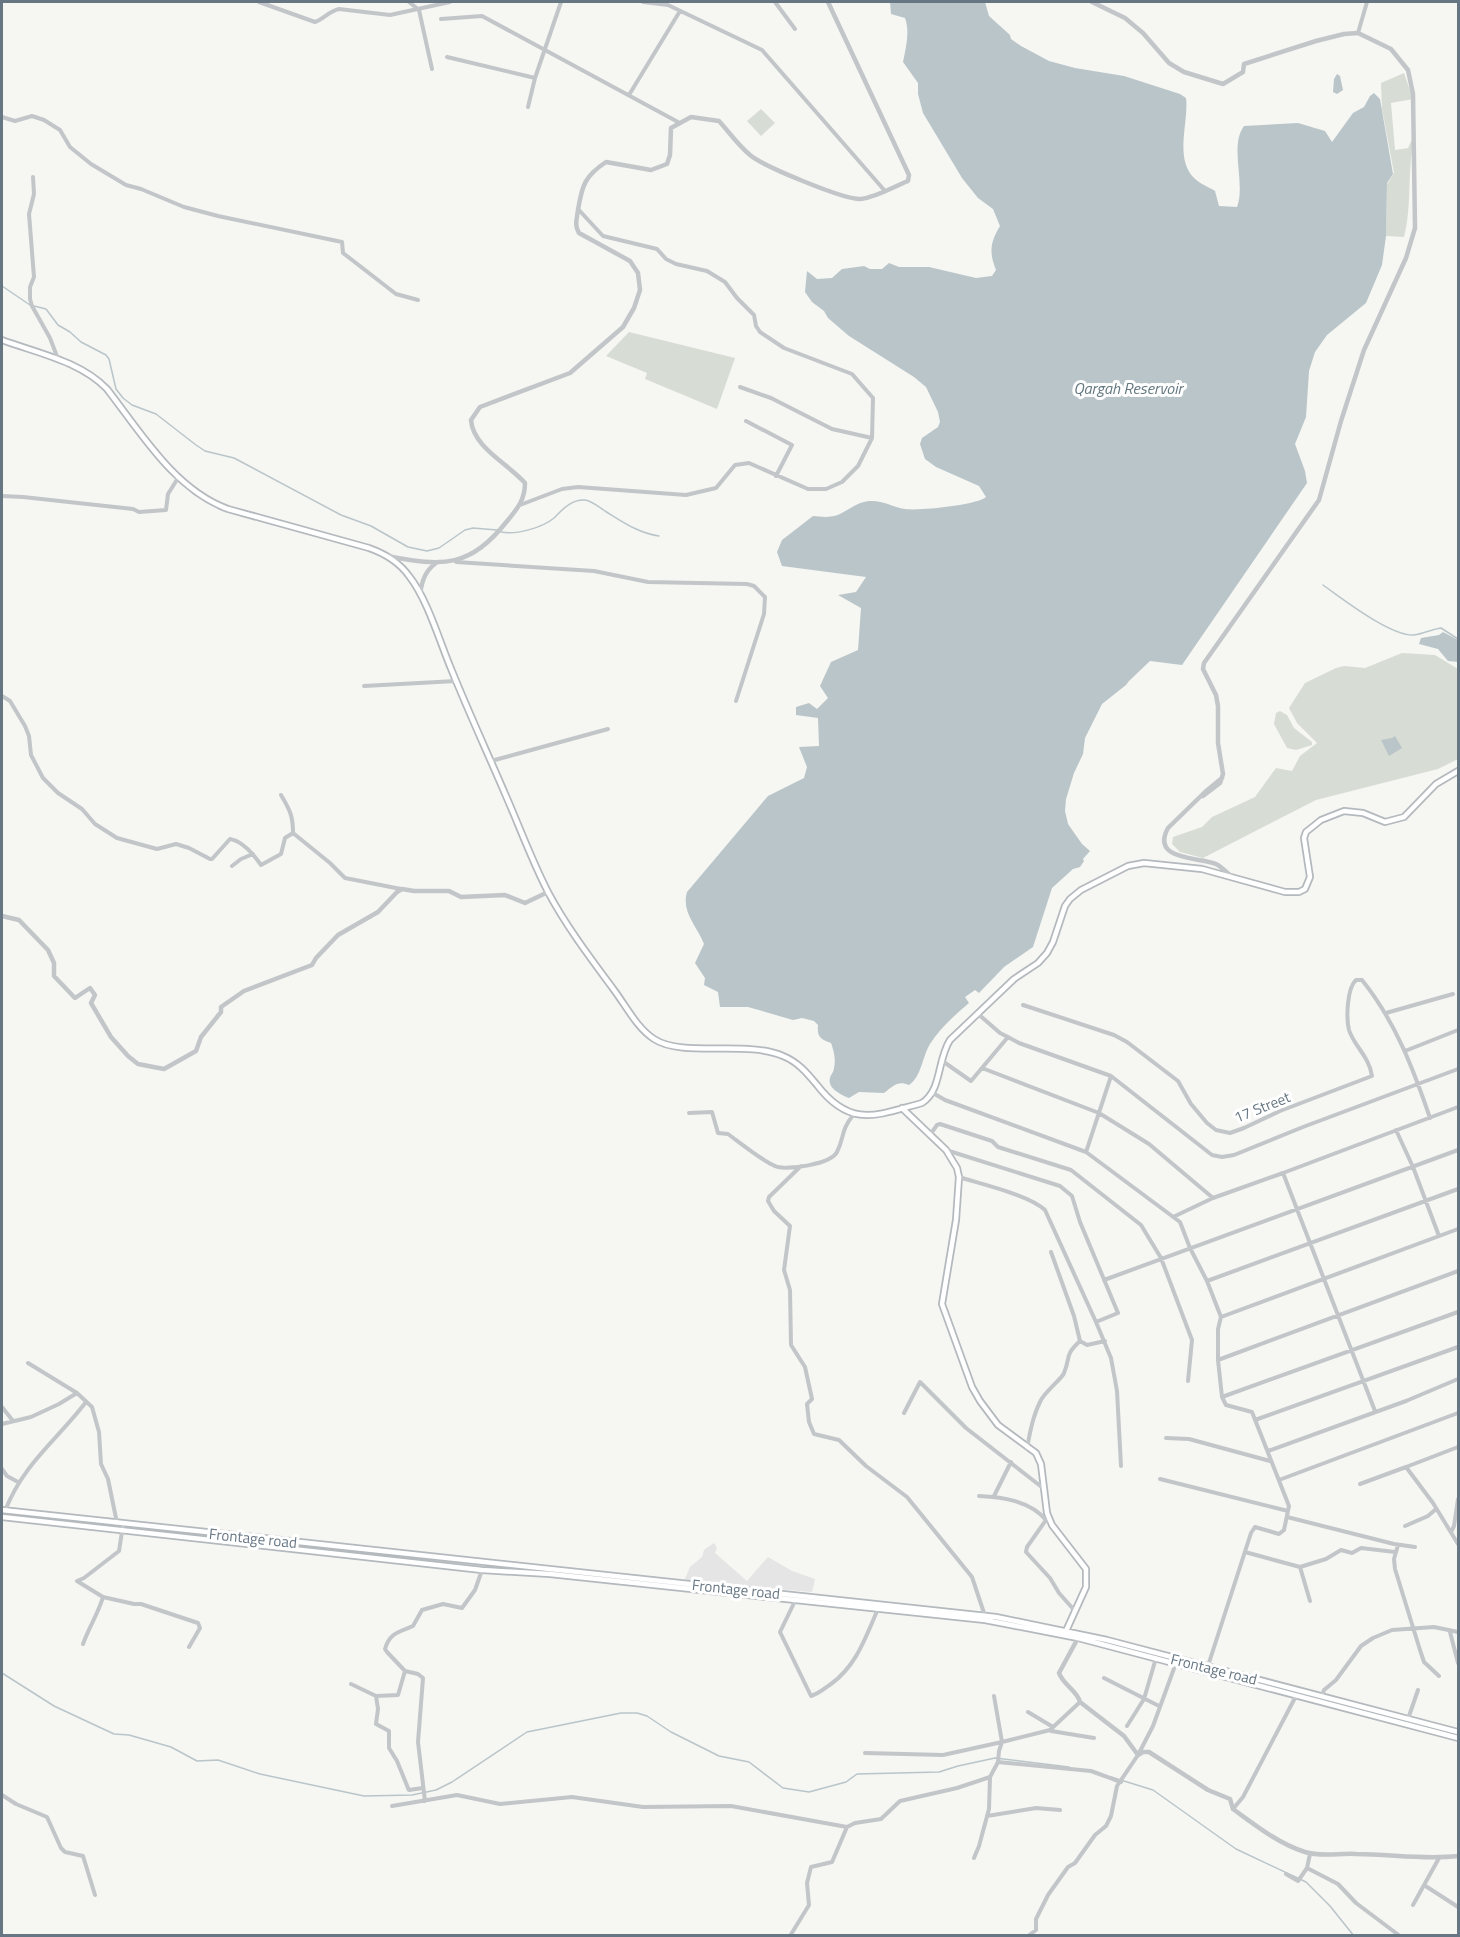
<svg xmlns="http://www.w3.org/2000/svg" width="1460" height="1937" font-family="'Titillium Web',sans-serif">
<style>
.built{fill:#e4e5e4}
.green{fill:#d7ddd4}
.water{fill:#b9c5c9}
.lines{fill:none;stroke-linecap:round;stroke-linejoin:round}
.stream{stroke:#b9c5c9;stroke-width:1.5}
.secondary-casing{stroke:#b4b9bd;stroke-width:8}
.minor{stroke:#c2c6c9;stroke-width:4}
.tertiary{stroke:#c2c6c9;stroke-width:4.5}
.secondary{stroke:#fff;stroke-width:4.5}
.labels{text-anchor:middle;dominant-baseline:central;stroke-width:6;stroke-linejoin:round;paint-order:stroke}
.street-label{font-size:15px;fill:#667683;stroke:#fff}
.water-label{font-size:16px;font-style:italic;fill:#62777f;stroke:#fff}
</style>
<rect width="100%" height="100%" fill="#f6f6f3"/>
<path class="built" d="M714 1543 717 1548 715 1553 747 1581 768 1557 792 1571 815 1579 812 1592 684 1581 690 1567 702 1557 704 1550Z"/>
<path class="green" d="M1404 73 1413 99 1391 103 1395 150 1408 148 1416 131C1406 165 1413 203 1404 237L1386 236 1387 184 1394 173 1382 109 1381 83Z
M761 109 775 123 761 136 747 121Z
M629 332 735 358 717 409 645 379 647 373 606 356Z
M1402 653 1435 655 1458 669V759L1438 769 1316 800 1203 858 1180 852 1172 844 1173 837 1202 827 1212 817 1255 797 1276 768 1292 771 1300 756 1317 743 1297 723 1289 708 1305 683 1336 668 1344 666 1365 668Z
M1280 711 1287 715 1294 728 1312 742V745L1296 750 1287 748 1274 724 1276 713Z"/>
<path class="water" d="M890 2H985L989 16 1010 35 1011 39 1021 46 1049 61 1075 68 1124 76 1180 94 1186 98C1189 122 1174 158 1194 178 1200 184 1209 187 1215 191L1219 206 1237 207C1246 184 1229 146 1244 126L1298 123 1325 131 1332 142 1353 113 1364 107 1370 96 1374 93 1380 99 1393 174 1387 183 1386 236 1382 265 1366 303 1327 335 1315 352 1309 371 1306 417 1295 444 1305 471 1307 483 1182 665 1150 661 1129 681 1126 685 1102 704 1085 738 1083 754 1074 773 1066 799 1065 811 1068 824 1082 844 1090 851 1083 859 1084 861 1080 867 1073 869 1052 888 1033 947 1004 967 979 993 975 990 965 997 969 1003C955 1015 940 1028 930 1044 922 1057 922 1076 909 1085 898 1080 893 1086 884 1093L859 1092 849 1098C841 1095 827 1088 830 1078 831 1074 834 1072 834 1068 836 1060 834 1051 831 1043 820 1039 817 1037 818 1025L814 1021 802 1018 793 1020 748 1007H720L718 992 704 985 705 978 695 963 704 944C697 926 681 912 687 892L768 796 804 778 807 767 799 747 819 746 818 718 796 715V707L809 703 817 709 828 698 820 686 831 662 858 650 861 608 838 595 856 592 866 577 782 566 777 552 782 540 813 516C822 517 831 518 840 514 850 509 858 502 869 501 883 500 892 507 905 509 918 511 978 505 986 497L979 486 936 467 925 459 920 444 922 438 938 427 940 422 938 412 926 387 914 377 849 336 828 318 824 311 812 302 805 292 807 271 817 279 832 278 842 269 864 266 870 269H882L889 263 899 267H929L976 278 992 276 996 270C989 252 990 243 1000 226L993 209 978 198 962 178 923 113 918 94V83L903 62C906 47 910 32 905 18L891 14Z
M1337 74 1340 76 1343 90 1337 94 1333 92 1334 79Z
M1443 632 1458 640V662L1448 661 1438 649 1419 644 1421 638 1439 635Z
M1395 736 1402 748 1389 756 1381 740 1392 738Z"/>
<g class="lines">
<path class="stream" d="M2 286 30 305
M34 306 46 309 58 325 70 332 81 342 106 355 109 359 116 389 123 398 132 405 156 414 196 445 205 451 234 458 341 515 371 526 408 547 427 551 439 548 465 530 473 528 497 530
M501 532C516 535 542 528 554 518 562 510 571 499 585 500 592 501 599 507 605 511 623 522 638 533 659 536
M1323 585C1343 599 1390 636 1414 635 1423 634 1432 629 1441 628L1458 639
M2 1673 54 1706 114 1734 129 1735 171 1747 197 1761 218 1760 260 1774 364 1796 412 1795 436 1790 452 1782 527 1732 621 1713H637L647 1716 671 1732 719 1756 749 1762 783 1788 809 1792 846 1782 857 1774 939 1772 958 1766 995 1758 1069 1767
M1111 1777 1153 1790 1236 1849 1306 1882 1330 1906 1354 1936"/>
<defs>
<path id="secondary" d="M2 340C37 353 80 361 107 389 141 433 175 490 228 509L369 548C386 554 399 562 409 576 428 600 440 643 452 671 469 713 488 754 506 796 520 828 532 861 548 892 566 926 591 959 614 990 626 1006 637 1028 654 1039 683 1058 747 1040 783 1056 798 1062 807 1073 817 1085 851 1129 877 1115 922 1103 942 1090 937 1060 950 1040L1014 979 1038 963 1047 953 1053 942 1065 906 1070 899 1081 890 1128 866 1144 863 1202 869 1285 892H1299L1305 889 1310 877 1304 838 1306 832 1321 820 1344 811 1363 813 1385 822 1404 817 1436 784 1458 771
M902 1108 946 1150 957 1168 959 1177 956 1220 942 1304 972 1387 980 1401 998 1425 1036 1453 1041 1464 1047 1513 1052 1525 1086 1569V1587L1066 1631
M2 1510 996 1617 1107 1640 1458 1732
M2 1517 482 1570 550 1574 985 1620 1078 1638 1458 1738"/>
</defs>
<use href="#secondary" class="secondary-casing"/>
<path class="minor" d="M259 2 315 22C324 19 329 11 339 9L390 15 450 2
M409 2 419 10 432 69
M643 2 668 5 762 50 885 191
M775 2 795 29
M441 19 482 16 678 122
M1358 33 1367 2
M447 57 535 78
M629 95 680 11
M528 107 535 78 561 2
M2 117 15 121 32 116 44 120 60 130 70 147 91 164 126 185 141 189 184 207 218 216 342 242 343 253 396 294 418 300
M33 177 34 194 29 214 34 277 30 287V299L32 306 50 338 58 359
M740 387 771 398 832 429 872 438
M746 421 792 445 776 476
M2 496 23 497 133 509 139 512 166 510 168 494 178 478
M520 505 562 489 578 487 686 495 716 488 735 465 749 463 808 489H826L842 482 858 466 872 438 873 398 852 374 784 348 760 332 756 326 754 315 737 298 725 282 707 271 676 264 666 259 657 249 603 236 578 209
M456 562 594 571 648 582 747 584 754 586 765 597 764 614 736 701
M364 686 456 681
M2 696 10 701 25 726 29 736 31 755 43 778 58 793 82 809 95 824 117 838 157 849 176 844 189 848 210 859H212L230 839C243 841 254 855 261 865L281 854 285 838 293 833
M491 761 608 729
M281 795C290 810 293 816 293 833L330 863 345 878 401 889
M232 866 241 859 253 854
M1023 1005 1114 1035 1127 1042 1178 1081 1191 1104 1207 1123 1216 1130 1230 1133 1244 1128 1280 1111 1372 1076C1369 1056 1354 1046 1349 1030 1346 1018 1347 988 1356 980H1362C1395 1021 1413 1068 1430 1118
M1386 1013 1453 994
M1008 1037 1019 1043 1111 1076 1212 1155 1222 1157 1234 1155 1303 1127 1458 1069
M1405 1051 1458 1030
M941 1060 971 1081 1008 1037 1000 1033 977 1013
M982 1068 1099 1113 1149 1144 1213 1198
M933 1093 945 1100 1086 1152 1180 1222 1190 1248 1207 1281 1221 1317 1218 1329V1360L1222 1397 1226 1405 1252 1412 1289 1506 1284 1530 1279 1534 1255 1527 1251 1533 1206 1672
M689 1113 712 1112 718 1133 728 1134C739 1142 764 1162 775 1166 787 1171 831 1164 837 1152 845 1136 840 1131 854 1114
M1396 1130 1413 1167 1439 1236
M930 1135 937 1125 940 1124 992 1141 998 1147 1071 1170 1141 1225 1161 1258 1192 1340 1188 1381
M946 1150 1060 1186 1072 1196 1080 1222 1118 1313 1096 1322
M1086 1152 1111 1076
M801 1166 769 1197 768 1201 774 1211 790 1226 784 1270 790 1290 791 1345 805 1367 812 1399 807 1404 809 1422 814 1434 839 1440 866 1466 907 1497 972 1577 985 1616
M1283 1173 1458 1107
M959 1177C981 1184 1029 1195 1045 1210L1096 1322 1111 1358 1117 1391 1121 1466
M1173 1217 1213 1198 1283 1173 1375 1411
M1051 1252 1074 1316 1080 1341
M1104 1280 1458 1150
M1207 1281 1458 1189
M1221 1317 1458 1229
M1080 1341 1087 1345 1105 1341
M1218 1360 1458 1271
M28 1363 77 1393 92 1407 99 1432 101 1464 108 1479 117 1523
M1222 1397 1458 1312
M2 1407 13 1421
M904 1413 920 1382 966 1428 1043 1488
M1255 1420 1458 1347
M2 1424 31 1417 59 1404 77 1393
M1166 1438 1189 1439 1270 1461
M1027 1448C1030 1432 1033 1416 1040 1402 1044 1392 1062 1379 1064 1373 1071 1356 1064 1356 1080 1341
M1268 1451 1406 1401 1458 1379
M1406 1467 1458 1447
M2 1469 7 1476 18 1482
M1160 1479 1288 1511
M1279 1480 1458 1413
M1360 1484 1406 1467 1433 1503 1458 1544
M979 1496C1003 1497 1031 1501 1047 1521
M994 1496 1011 1462
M5 1511C23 1464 57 1440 86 1402
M1287 1517 1394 1544 1415 1547
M1046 1520 1027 1547 1026 1552 1050 1578 1059 1593 1075 1611
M1405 1526 1428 1516 1436 1509
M1451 1532 1454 1526 1458 1499
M1398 1545 1394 1559 1395 1569 1420 1650 1424 1662 1439 1676
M1245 1552 1300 1567 1326 1559 1341 1550 1352 1553 1361 1548 1395 1552
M1300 1567 1310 1601
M103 1597 134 1604H141L198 1623 200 1628 189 1647
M795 1601 780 1632 811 1696C818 1694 824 1689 831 1684 857 1665 865 1638 878 1609
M1450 1632 1458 1663
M83 1644C89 1627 98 1614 103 1597L77 1581 84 1578 119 1551 123 1525
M405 1671 418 1674 423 1678 418 1742 425 1801
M1104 1678 1159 1706
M351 1684 376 1696 398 1695 405 1671 387 1652 385 1649C390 1632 400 1632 413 1626L422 1610 443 1604 462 1608 475 1590 482 1570
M376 1696 378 1709 376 1724 389 1731V1748L397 1761 408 1788 409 1790 423 1788
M1322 1696 1324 1690 1336 1680 1361 1646 1373 1638 1392 1630 1434 1627 1458 1632
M1028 1712 1053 1727
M1408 1719 1418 1690
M1127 1726 1144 1699 1156 1658
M1051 1731 1094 1738
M865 1753 943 1755 1002 1742 994 1696
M998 1762 999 1751 1002 1742 1050 1730 1080 1702
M2 1795 16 1804 47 1817 61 1848 65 1852 83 1856 95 1895
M392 1806 457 1795 500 1804 572 1797 643 1807 731 1806 847 1827 855 1823 881 1819 900 1801 957 1788 990 1777 998 1762 1091 1771 1121 1782
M1233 1809 1243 1797 1296 1696
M987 1816 1036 1808 1060 1810
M1310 1854 1307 1868 1338 1884 1356 1903 1400 1936
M974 1858 979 1846 989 1809 990 1777
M1286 1874 1298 1881 1307 1868
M1424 1885 1458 1907
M1413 1905 1439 1858
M790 1936 809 1905 807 1883 811 1867 832 1862 847 1827
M1028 1936 1036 1930V1919L1048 1895 1068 1867 1075 1863 1095 1835 1106 1826 1111 1816 1117 1786 1138 1755 1153 1726 1176 1663"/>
<path class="tertiary" d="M1092 2 1125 18 1143 33 1169 63 1184 72 1223 84 1243 72 1244 64 1316 41 1344 34 1358 33 1391 49 1408 70 1413 94 1415 228 1406 258 1364 350 1341 421 1319 500 1204 663 1203 669 1216 695 1218 706V743L1223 774 1220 783 1203 796
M387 556C444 567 470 568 508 520 518 508 525 499 525 483 507 463 473 447 471 420L480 407 570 373 623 327 634 308 640 290 638 273 630 261 579 233C574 225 577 219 578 210 582 185 585 176 606 162L651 170 667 164 670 155 671 128 691 117 719 121C729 132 738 145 750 155 763 166 844 200 861 199 877 197 893 187 908 181L909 175 828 2
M420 594C422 581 425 571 436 563
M1222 778 1205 792 1168 828C1150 861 1200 857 1216 864 1222 867 1227 873 1232 877
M2 916 19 920 48 950 54 963V976L75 998 90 988 95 995 91 1003 111 1037 128 1056 138 1064 164 1069 196 1051 201 1037 221 1012V1007L244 991 312 965 316 958 338 935 378 912 397 892 402 889 414 891H449L461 897 505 895 525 903 548 892
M1078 1638 1059 1673C1064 1686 1077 1690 1080 1702L1124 1736 1138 1755 1143 1752H1149L1208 1790 1230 1799 1233 1809C1255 1825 1279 1844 1305 1852 1320 1857 1340 1853 1356 1854 1391 1854 1424 1860 1458 1856"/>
<use href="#secondary" class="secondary"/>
</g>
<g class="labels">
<g class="street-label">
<text transform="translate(1262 1107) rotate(-22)">17 Street</text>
<text transform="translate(253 1538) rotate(6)">Frontage road</text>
<text transform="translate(736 1589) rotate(6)">Frontage road</text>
<text transform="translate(1214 1669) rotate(14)">Frontage road</text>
</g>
<g class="water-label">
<text x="1128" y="388">Qargah Reservoir</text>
</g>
</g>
<rect width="1460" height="1937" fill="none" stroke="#667683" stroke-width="6"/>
</svg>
